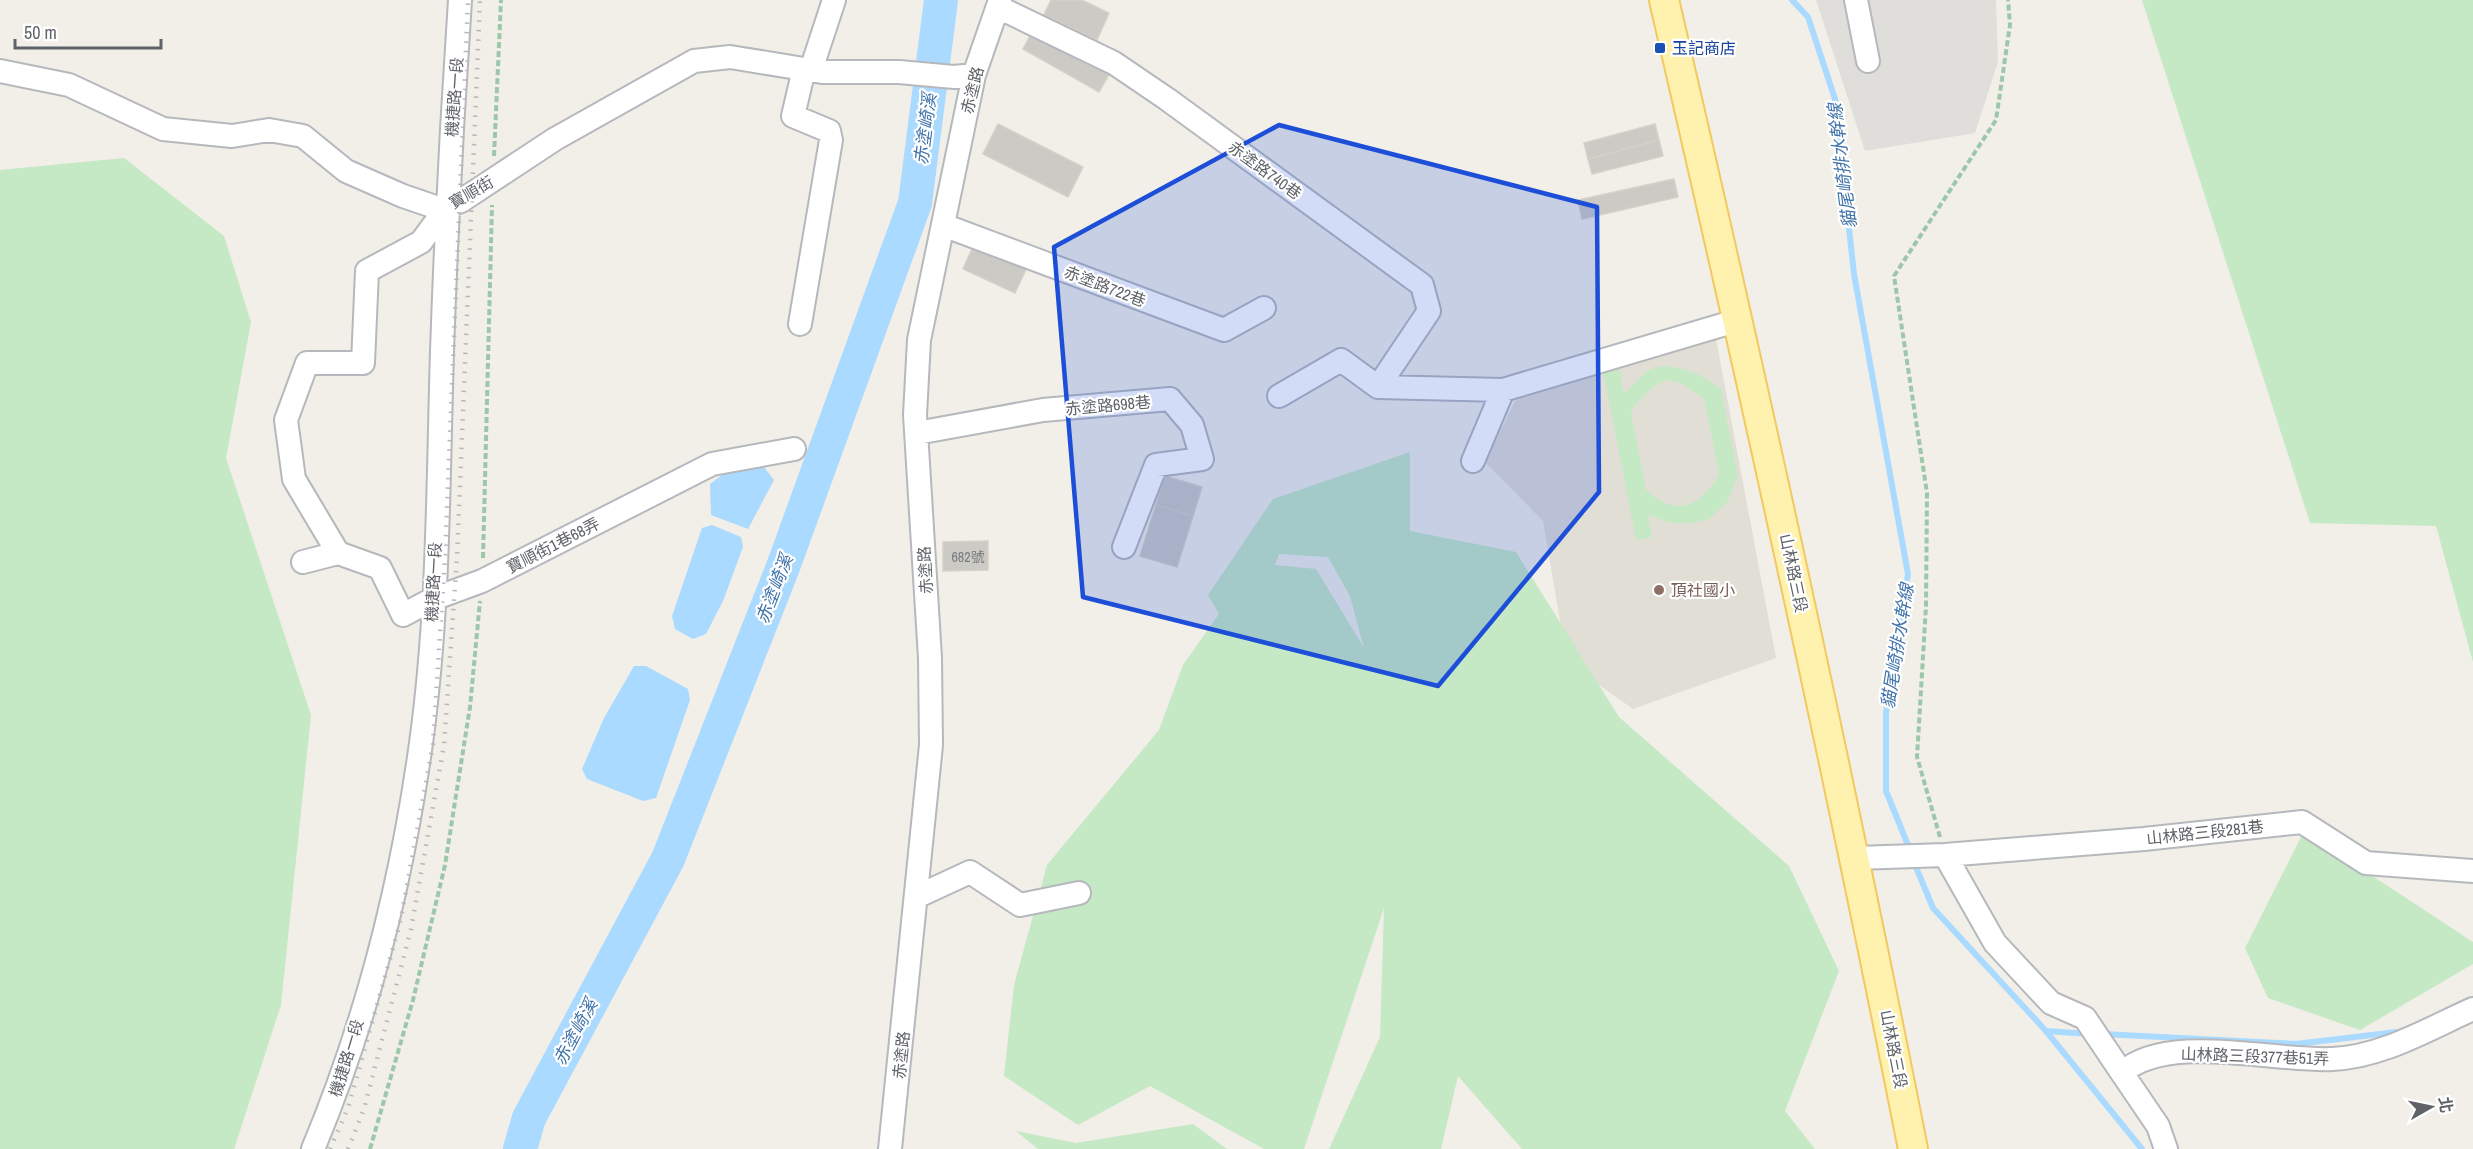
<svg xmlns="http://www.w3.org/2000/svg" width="2473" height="1149" font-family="'Archivo Narrow','Noto Sans TC',sans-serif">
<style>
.industrial{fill:#e0deda}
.education{fill:#e1ded6}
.green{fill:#c5e8c5;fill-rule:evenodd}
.water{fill:#aadaff}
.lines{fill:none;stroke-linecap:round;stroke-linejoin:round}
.stream{stroke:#aadaff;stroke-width:6}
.river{stroke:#aadaff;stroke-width:34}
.building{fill:#cccac5;stroke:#d6d1c6;stroke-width:1.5}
.minor-casing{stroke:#b5b8bc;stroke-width:26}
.major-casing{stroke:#f2c960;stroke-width:32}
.path{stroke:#9cc7a9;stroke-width:4;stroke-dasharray:6 3;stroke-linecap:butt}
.minor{stroke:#fff;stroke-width:22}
.major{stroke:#fff2af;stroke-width:28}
.rail{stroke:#b6b7b8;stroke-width:4.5;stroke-dasharray:1.5 8;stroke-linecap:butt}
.marked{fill:#1d4ed8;fill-opacity:0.2;stroke:#1d4ed8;stroke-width:4.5;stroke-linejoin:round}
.transit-dot{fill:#1a4fb4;stroke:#fff;stroke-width:2}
.education-dot{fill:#8d6e63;stroke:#fff;stroke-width:2}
.labels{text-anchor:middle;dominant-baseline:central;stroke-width:4.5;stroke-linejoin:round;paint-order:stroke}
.number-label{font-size:14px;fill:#7a7d7f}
.transit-label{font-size:16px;fill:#164399;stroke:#fff;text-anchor:start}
.street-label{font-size:16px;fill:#5f6368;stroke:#fff}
.education-label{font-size:16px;fill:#785e54;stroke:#fff;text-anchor:start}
.water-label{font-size:18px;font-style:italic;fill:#4174aa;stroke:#fff}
</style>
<rect width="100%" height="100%" fill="#f1efe8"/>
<path class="industrial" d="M1816 0H1996L1998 62 1975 133 1865 151Z"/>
<path class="education" d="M1716 339 1776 658 1633 709 1567 662 1543 521 1485 462 1515 401 1578 372Z"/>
<path class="green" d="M2142 0H2473V662L2436 526 2310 523Z
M124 158 224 236 251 322 226 458 311 715 281 1005 234 1149H0V170Z
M1618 363 1624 394C1631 388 1637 379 1645 373 1668 357 1702 374 1721 389L1738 475 1728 501 1709 519 1690 523H1671L1648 515 1652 537 1636 540 1602 366ZM1667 380 1682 384 1704 399 1719 474C1700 507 1677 518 1646 490L1631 412C1641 396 1650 387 1667 380Z
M1410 452V531L1516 552 1619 717 1789 866 1839 971 1785 1111 1815 1149H1522L1458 1076 1441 1149H1329L1380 1037 1384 908 1304 1149H1264L1150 1086 1078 1125 1004 1076 1014 985 1047 865 1159 730 1183 665 1219 614 1208 595 1273 499ZM1279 554 1328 557 1350 596 1364 648 1316 569 1275 565Z
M2304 831 2473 942V964L2360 1030 2268 998 2245 948Z
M1193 1124 1227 1149H1038L1016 1131 1076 1143Z"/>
<path class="water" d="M738 463 764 467 774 480 748 529 711 515 710 484Z
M712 525 741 537 743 547 723 601 706 634 693 639 675 629 672 616 702 528Z
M634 666H646L688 689 690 700 656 798 643 801 587 779 582 769 604 718Z"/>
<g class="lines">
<path class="stream" d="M1792 0 1808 17 1835 99 1854 274 1908 574 1886 713V791L1910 850
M1913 860 1933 908 2046 1031 2142 1149
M2046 1031 2090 1034
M2103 1034 2296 1044 2397 1032"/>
<path class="river" d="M520 1149 529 1118 668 859 783 567 915 203 941 0"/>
</g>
<path class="building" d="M1051 0H1082L1109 13 1097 40 1044 15Z
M1035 27 1111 71 1099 92 1023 49Z
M998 124 1083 167 1068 197 983 154Z
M1655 124 1659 140 1588 159 1584 143Z
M1659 140 1663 156 1592 174 1588 159Z
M1674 179 1678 197 1582 219 1578 200Z
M975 242 1027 267 1015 293 963 269Z
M1165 476 1202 487 1193 516 1156 505Z
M1156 505 1193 516 1177 567 1140 556Z
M988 541V570L943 571V542Z"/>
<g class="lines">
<defs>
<path id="minor" d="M1856 0 1868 61
M998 7 1114 63 1167 99 1422 285 1429 311 1378 387
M811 70 834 0
M0 71 69 85 163 129 232 136 269 130 303 136 346 171 403 196 441 209 461 201 555 139 694 61 730 57 822 72H899L954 77 974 75
M943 225 1224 330 1264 308
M800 324 831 140 829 131 793 116 804 69
M1279 396 1341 360 1378 387 1503 390 1739 320
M917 433 1043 410 1170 399 1192 425 1202 459 1156 465 1124 547
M1473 461 1503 390
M338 553 380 568 403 615 433 599 482 581 712 464 794 449
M338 553 294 479 286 420 307 363H363L367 271 421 242 447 207
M303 562 338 553
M1945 855 1995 943 2051 1003 2085 1018 2122 1073
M1856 858 1945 855 2144 839 2302 822 2366 863 2473 871
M916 897 970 872 1020 905 1079 893
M313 1149C367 1020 402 881 421 743 439 613 438 481 442 351 446 234 452 117 460 0
M890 1149 931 745 930 658 915 415 919 340 974 75 1000 0
M2166 1149 2158 1126 2122 1073C2167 1032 2274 1062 2332 1059 2382 1057 2428 1029 2473 1009"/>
<path id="major" d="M1664 0C1753 382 1837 764 1913 1149"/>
</defs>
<use href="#minor" class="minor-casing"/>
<use href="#major" class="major-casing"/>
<path class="path" d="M494 156 501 0
M483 558 492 205
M1940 837 1917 757 1926 606 1927 493 1894 276 1996 120 2010 25 2008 0
M370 1149 413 1000 445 865 470 707 480 601"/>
<use href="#minor" class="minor"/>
<use href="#major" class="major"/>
<path class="rail" d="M330 1149 348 1108 400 923 433 744 445 557 468 0
M348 1149 364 1109 411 929 444 745 457 557 480 0"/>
</g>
<path class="marked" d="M1279 125 1597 207 1599 492 1438 686 1083 597 1054 247Z"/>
<rect class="transit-dot" x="1654" y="42" width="12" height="12" rx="3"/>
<circle class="education-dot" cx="1659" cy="590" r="6"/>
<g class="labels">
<g class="number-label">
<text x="968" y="557">682號</text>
</g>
<g class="transit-label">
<text x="1672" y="48">玉記商店</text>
</g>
<g class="street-label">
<text transform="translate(972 90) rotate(-76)">赤塗路</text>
<text transform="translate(454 97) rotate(-86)">機捷路一段</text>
<text transform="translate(1265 170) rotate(36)">赤塗路740巷</text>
<text transform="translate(471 192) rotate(-30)">寶順街</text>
<text transform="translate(1105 286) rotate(21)">赤塗路722巷</text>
<text transform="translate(1108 405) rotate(-5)">赤塗路698巷</text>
<text transform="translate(553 545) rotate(-27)">寶順街1巷68弄</text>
<text transform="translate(925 570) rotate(-93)">赤塗路</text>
<text transform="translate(1794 573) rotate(78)">山林路三段</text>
<text transform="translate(433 582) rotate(-87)">機捷路一段</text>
<text transform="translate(2205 832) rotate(-6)">山林路三段281巷</text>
<text transform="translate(1894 1049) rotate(79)">山林路三段</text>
<text transform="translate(901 1055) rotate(-84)">赤塗路</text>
<text transform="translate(2255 1056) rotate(2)">山林路三段377巷51弄</text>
<text transform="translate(346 1058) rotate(-73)">機捷路一段</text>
</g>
<g class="education-label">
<text x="1671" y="590">頂社國小</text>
</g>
<g class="water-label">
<text transform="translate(925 129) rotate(-83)">赤塗崎溪</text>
<text transform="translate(1842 166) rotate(-97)">貓尾崎排水幹線</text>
<text transform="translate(774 589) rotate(-69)">赤塗崎溪</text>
<text transform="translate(1897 646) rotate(-81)">貓尾崎排水幹線</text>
<text transform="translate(575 1032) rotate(-62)">赤塗崎溪</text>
</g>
</g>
<g transform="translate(2431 1107) rotate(81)" stroke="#ffffff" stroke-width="4.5" paint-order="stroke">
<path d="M0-4.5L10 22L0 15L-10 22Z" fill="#5f6368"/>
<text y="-9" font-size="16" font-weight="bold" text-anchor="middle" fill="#5f6368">北</text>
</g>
<path d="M15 39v9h146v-9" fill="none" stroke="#5f6368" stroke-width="3"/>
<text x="24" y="39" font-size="18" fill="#5f6368" stroke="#ffffff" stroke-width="4.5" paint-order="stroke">50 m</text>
</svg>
